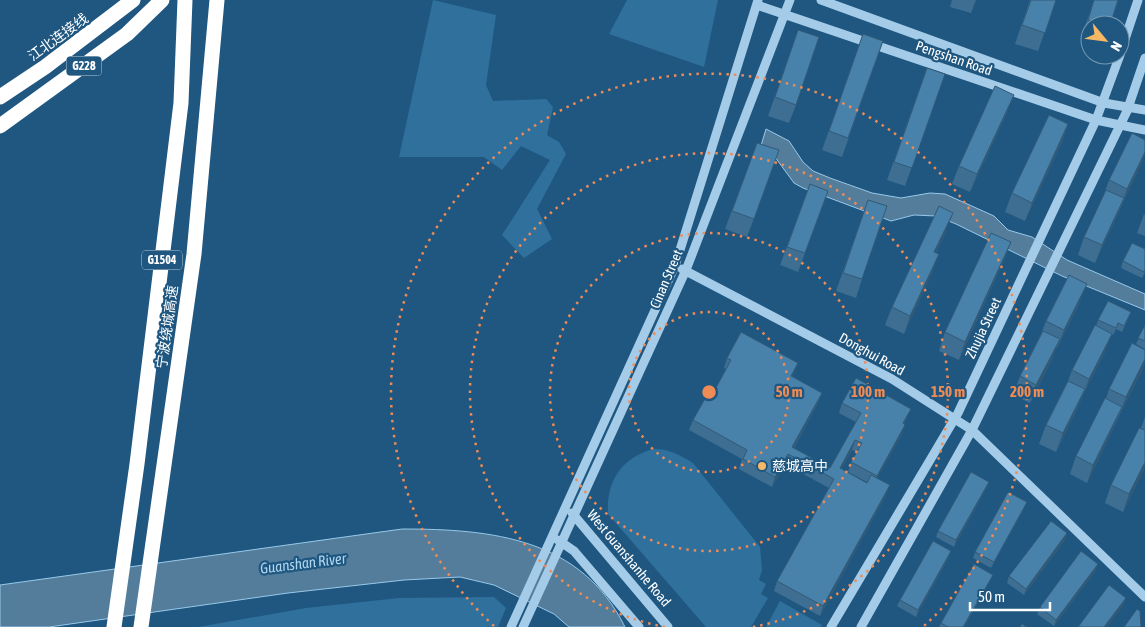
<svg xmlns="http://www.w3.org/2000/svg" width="1145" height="627" font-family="'Asap Condensed','Noto Sans SC',sans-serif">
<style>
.green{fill:#2f709d}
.water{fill:#547d9b;stroke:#98c9ea}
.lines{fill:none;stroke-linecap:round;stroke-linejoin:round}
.minor{stroke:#a4cce8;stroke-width:9}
.highway{stroke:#fff;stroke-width:15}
.wall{fill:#3e6f92;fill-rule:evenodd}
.shaded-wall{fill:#325a77}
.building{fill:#4881aa;stroke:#325a77}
.ring{fill:none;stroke:#ef8b55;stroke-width:2.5;stroke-dasharray:2.5 5}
.poi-dot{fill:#f6b864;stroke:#1f5780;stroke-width:2}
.labels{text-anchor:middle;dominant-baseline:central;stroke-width:4.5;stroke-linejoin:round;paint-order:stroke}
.shield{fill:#1f5780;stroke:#bccdd9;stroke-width:1}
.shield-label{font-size:12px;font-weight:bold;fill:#fff}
.street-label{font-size:14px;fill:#fff;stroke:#1f5780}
.poi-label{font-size:14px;fill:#fff;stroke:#1f5780;text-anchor:start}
.water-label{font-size:15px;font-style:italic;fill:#afd6f0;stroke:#1f5780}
.centre{fill:#ef8b55;stroke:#1f5780;stroke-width:2.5}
.ring-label{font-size:15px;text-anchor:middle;font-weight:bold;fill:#ef8b55;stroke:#1f5780;stroke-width:4.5;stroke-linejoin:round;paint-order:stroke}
</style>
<rect width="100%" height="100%" fill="#1f5780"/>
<path class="green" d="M433 0 496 15 486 85 493 101 546 99 553 107 547 135 559 142 566 154 537 209 552 239 524 258 502 235 550 160 521 146 502 170 484 157H399Z
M627 0H718L704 67 609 34Z
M654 449C669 449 680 455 693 463L760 547 762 570 759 580 766 584 761 594 768 598 751 627H706L608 514C606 481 622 457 654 449Z
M494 597 506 608 498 627H198L306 608 399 598Z
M780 601 822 625 821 627H766Z"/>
<path class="water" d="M766 129 789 141 803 162 813 171 830 178 872 193 901 198 930 193 945 194 994 216 1008 230 1032 237 1067 260 1145 294V310L1062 276 956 224 936 216 914 215 891 221 803 188 794 183 775 157 760 149Z
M402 529C492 529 581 538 625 627H569L554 614 494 585 460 577 404 580 288 593 49 627H0V585Z"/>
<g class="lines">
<path class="minor" d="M821 0 1104 103 1145 110
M757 5 1096 120 1145 130
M1120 54 1138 0
M682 269 892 379 972 430 1145 597
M572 513 668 627
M558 540 574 551 639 627
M511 627 675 266 758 0
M523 627 686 270 790 0
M831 627 958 413 1096 120 1120 55
M861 627 972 430 1127 111 1145 58"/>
<path class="highway" d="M0 97 45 67 133 0
M0 126 127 34 162 0
M114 627 137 464 181 103 185 0
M141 627 194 254 217 0"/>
</g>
<path class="wall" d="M952 0H976L971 13 950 7Z
M1030 0H1056L1038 51 1015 44Z
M1094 0H1118L1110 25H1090V41L1081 38Z
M798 30 796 105 789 123 768 116Z
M863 34 883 41 842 157 822 150Z
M927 68 945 74 905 186 887 180Z
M1007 113 970 192 952 184 959 166Z
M1068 124 1062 142 1025 221 1005 212 1012 193Z
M757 143 779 150 747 237 725 229Z
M1143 160 1121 207 1117 216 1095 263 1078 255 1084 237 1103 197 1109 180Z
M810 184 828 191 798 272 780 265Z
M868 200 862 279 856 298 836 291Z
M1144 214 1145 215V236L1137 233Z
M946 231 936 253 932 273 904 334 885 325 892 307Z
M1011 242 1004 260 959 360 939 351 945 332Z
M1123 261 1145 272 1142 278 1121 268Z
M1080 302 1057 348H1056L1053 357 1030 403 1013 395 1020 376 1041 334 1046 321Z
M1131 312 1122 332 1116 329 1113 335 1110 333 1105 352 1082 397 1078 407 1056 452 1039 444 1046 425 1068 381 1072 370 1096 326 1098 320Z
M1145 325V349L1136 344Z
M1145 350V362L1142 370 1119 416 1115 425 1087 483 1070 474 1076 456 1106 399 1109 389Z
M727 358 794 373 792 376 822 393 818 403 794 448 830 468 856 422 839 413 842 403 907 418 904 424 902 434 877 478 886 495 820 616 774 591 777 581 829 488 785 464 772 487 739 469 742 459 689 430 693 420 711 397 726 369 724 368ZM852 450 857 452 851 462 848 472 867 482V483L841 469Z
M1145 417V467L1123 512 1105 503 1111 485 1141 428Z
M986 489 954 547 936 537 938 531Z
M1024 509 991 568 973 558 975 552Z
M1065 540 1024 595 1007 583 1009 576Z
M949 557 916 617 897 606 900 600Z
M1096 570 1054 626 1037 614 1040 607Z
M990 581 964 627H939L941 623Z"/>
<path class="shaded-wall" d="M1014 95 1007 113 970 192 977 174Z
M1068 124 1062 142 1025 221 1032 203Z
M1145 152V155L1143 160 1121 207 1127 189Z
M1124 198 1117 216 1095 263 1102 245Z
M953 213 946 231 928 270 934 252Z
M1011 242 1004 260 959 360 965 342Z
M939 254 932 273 904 334 910 316Z
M1087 284 1080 302 1057 348 1064 330Z
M1112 334 1105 352 1082 397 1089 379Z
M1060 339 1053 357 1030 403 1036 385Z
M1145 359V362L1142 370 1119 416 1126 397Z
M798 363 794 373 787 385 791 376Z
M1085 389 1078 407 1056 452 1063 433Z
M822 393 818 403 789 456 792 447Z
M1122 407 1115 425 1087 483 1093 465Z
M911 409 907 418 899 433 903 423Z
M905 425 902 434 873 486 877 476Z
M855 440 852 450 836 478 840 468Z
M788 454 785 464 772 487 775 477Z
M1145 462V467L1123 512 1129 494Z
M989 482 986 489 954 547 956 540Z
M890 485 886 495 820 616 823 606Z
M1027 502 1024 509 991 568 994 562Z
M1067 533 1065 540 1024 595 1026 589Z
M951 551 949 557 916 617 918 610Z
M1098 564 1096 570 1054 626 1056 620Z
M993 575 990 581 964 627H963Z
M1126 598 1124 605 1107 627H1104Z"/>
<path class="building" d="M1031 0H1056L1045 33 1022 25Z
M1094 0H1118L1110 25H1103L1088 20Z
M798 30 819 37 796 105 775 97Z
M863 34 883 41 848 138 829 131Z
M927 68 945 74 912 168 894 162Z
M995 86 1014 95 977 174 959 166Z
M1049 115 1068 124 1032 203 1012 193Z
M1132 133 1145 140V152L1127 189 1109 180Z
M757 143 779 150 754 219 732 211Z
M810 184 828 191 805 253 787 247Z
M1106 190 1124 198 1102 245 1084 237Z
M868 200 887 206 862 279 843 273Z
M939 206 953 213 934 252 939 254 910 316 892 307Z
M991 233 1011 242 965 342 945 332Z
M1132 243 1145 249V270L1144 272 1123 261Z
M1069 275 1087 284 1064 330 1046 321Z
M1108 301 1131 312 1124 326 1118 323 1116 328 1098 320Z
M1095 325 1112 334 1089 379 1072 370Z
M1145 325V341L1138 338Z
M1043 331 1060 339 1036 385 1020 376Z
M741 332 798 363 791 376 822 393 792 447 830 468 861 413 842 403 856 378 911 409 903 423 905 425 877 476 851 462 862 443 855 440 840 468 867 483 871 475 890 485 823 606 777 581 834 479 788 454 775 477 743 459 747 450 693 420 707 395 711 397 731 360 727 358Z
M1132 343 1145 350V359L1126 397 1109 389Z
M1068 381 1085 389 1063 433 1046 425Z
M1105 398 1122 407 1093 465 1076 456Z
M1139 428 1145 430V462L1129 494 1111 485Z
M971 472 989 482 956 540 938 531Z
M1008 492 1027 502 994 562 975 552Z
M1051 521 1067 533 1026 589 1009 576Z
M933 541 951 551 918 610 900 600Z
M1081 551 1098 564 1056 620 1040 607Z
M974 564 993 575 963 627H948L941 623Z
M1109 585 1126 598 1104 627H1078Z
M1137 609 1140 611 1141 627H1124Z
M1022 624 1027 627H1020Z"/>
<g class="ring">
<circle cx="709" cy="392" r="80"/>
<circle cx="709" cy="392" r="159"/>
<path d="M665 627A239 239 0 1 1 753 627"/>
<path d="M494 626A318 318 0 1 1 924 626"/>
</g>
<circle class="poi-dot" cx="762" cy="466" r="5"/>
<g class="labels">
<g class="shield">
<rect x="66.5" y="56.5" width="35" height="19" rx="4"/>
<rect x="142" y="250.5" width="40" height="19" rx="4"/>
</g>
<g class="shield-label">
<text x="84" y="66">G228</text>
<text x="162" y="260">G1504</text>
</g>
<g class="street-label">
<text transform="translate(58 37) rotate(-36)">江北连接线</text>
<text transform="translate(954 58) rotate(19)">Pengshan Road</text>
<text transform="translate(666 279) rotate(-67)">Cinan Street</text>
<text transform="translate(167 327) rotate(-82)">宁波绕城高速</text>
<text transform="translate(983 328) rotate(-65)">Zhujia Street</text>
<text transform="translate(872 354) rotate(29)">Donghui Road</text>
<text transform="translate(629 558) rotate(50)">West Guanshanhe Road</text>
</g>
<g class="poi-label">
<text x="772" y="466">慈城高中</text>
</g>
<g class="water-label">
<text transform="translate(303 563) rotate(-7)">Guanshan River</text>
</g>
</g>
<circle cx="709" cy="392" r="8" class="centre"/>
<g class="ring-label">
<text x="789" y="397">50 m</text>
<text x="868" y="397">100 m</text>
<text x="948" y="397">150 m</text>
<text x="1027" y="397">200 m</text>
</g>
<g transform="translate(1105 40) rotate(119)"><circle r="24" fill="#1f5780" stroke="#799ab3"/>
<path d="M0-4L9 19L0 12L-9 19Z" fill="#f6b864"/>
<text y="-8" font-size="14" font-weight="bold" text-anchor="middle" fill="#ffffff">N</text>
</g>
<path d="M970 602v8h80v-8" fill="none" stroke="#ffffff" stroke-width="2.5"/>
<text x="978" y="602" font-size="15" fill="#ffffff" stroke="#1f5780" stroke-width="4" paint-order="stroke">50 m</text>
</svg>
